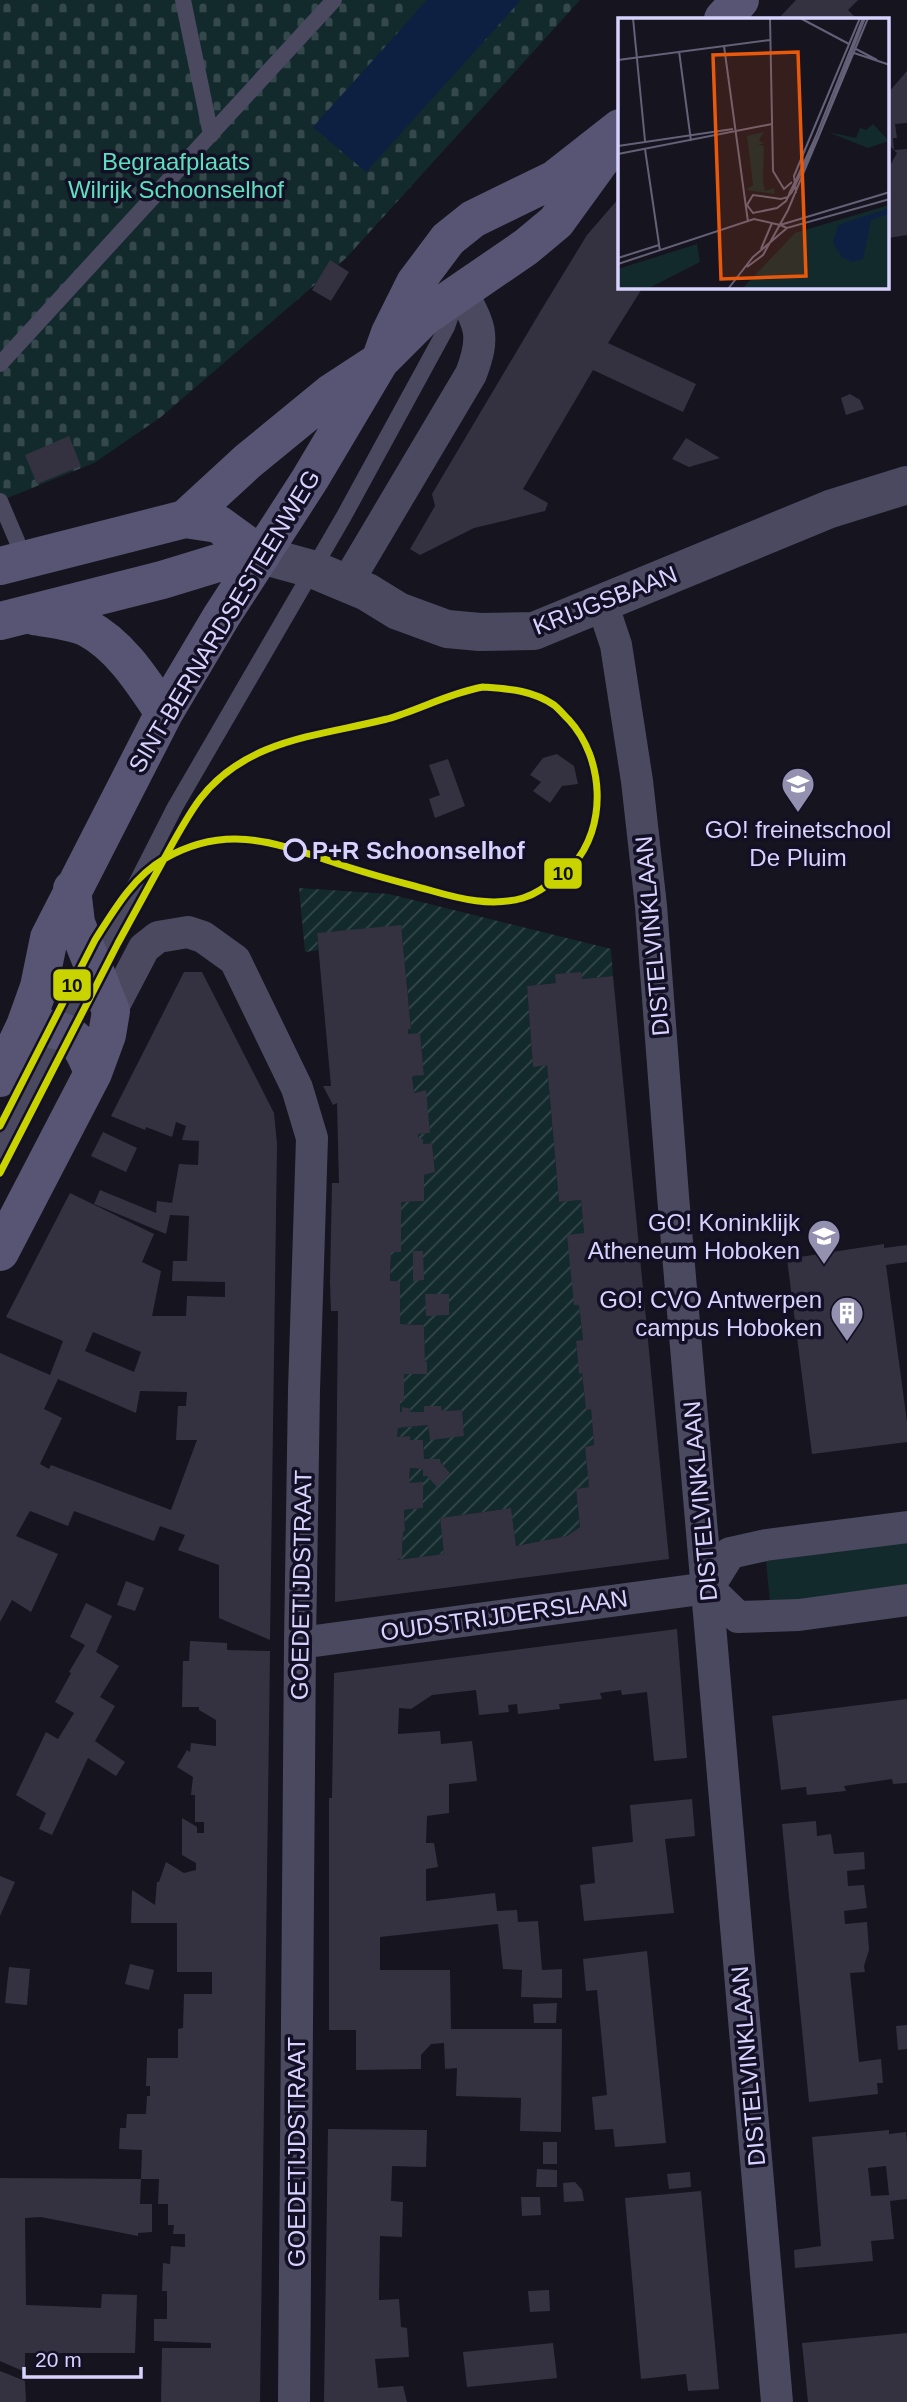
<svg xmlns="http://www.w3.org/2000/svg" width="907" height="2402" font-family="Helvetica,sans-serif">
<style>
.grass{fill:#132a2c}
.cemetery{fill:url(#cemetery-stones)}
.garden{fill:url(#garden-furrows)}
.water{fill:#0e2042}
.building{fill:#343241;fill-rule:evenodd}
.lines{fill:none;stroke-linecap:round;stroke-linejoin:round}
.service{stroke:#4a4960;stroke-width:16}
.minor{stroke:#4a4960;stroke-width:32}
.tertiary{stroke:#4a4960;stroke-width:38}
.secondary{stroke:#575573;stroke-width:38}
.tram-1-casing{stroke:#130f24;stroke-width:12}
.tram-1{stroke:#c8d300;stroke-width:7}
.stop-dot{fill:#130f24;stroke:#d8d3fe;stroke-width:3.5}
.labels{text-anchor:middle;dominant-baseline:central;stroke-width:7;stroke-linejoin:round;paint-order:stroke}
.park-label{font-size:24px;fill:#5fdec0;stroke:#130f24}
.street-label{font-size:24px;fill:#d8d3fe;stroke:#130f24}
.poi-label{font-size:24px;fill:#d8d3fe;stroke:#130f24;text-anchor:end}
.stop-label{font-size:24px;font-weight:bold;fill:#d8d3fe;stroke:#130f24;text-anchor:start}
.inset-road{fill:none;stroke:#646078;stroke-width:2}
.view{fill:#e8590c;fill-opacity:0.15;stroke:#e8590c;stroke-width:3.5}
.inset-edge{fill:none;stroke:#d8d3fe;stroke-width:3.5}
.line-badge{stroke:#130f24;stroke-width:2.5}
.pale-badge-label{font-size:19px;text-anchor:middle;font-weight:bold;fill:#111}
</style>
<defs>
<pattern id="cemetery-stones" width="16" height="16" patternUnits="userSpaceOnUse" patternTransform="scale(1.75)"><rect width="16" height="16" fill="#132a2c"/><path d="M2 7V4a2 2 0 0 1 4 0v3zM10 15v-3a2 2 0 0 1 4 0v3z" fill="#35484c"/></pattern>
<pattern id="garden-furrows" width="10" height="10" patternUnits="userSpaceOnUse" patternTransform="scale(1.75)"><rect width="10" height="10" fill="#132a2c"/><path d="M-1 1l2-2M0 10L10 0M9 11l2-2" fill="none" stroke="#35484c"/></pattern>
</defs>
<rect width="100%" height="100%" fill="#16141f"/>
<path class="grass" d="M907 1542V1586L770 1603 766 1561Z"/>
<path class="cemetery" d="M0 0H580L346 258 161 417 94 463 0 501Z"/>
<path class="garden" d="M299 888 389 894 611 949 613 976 582 979 581 972 556 974V983L527 986 533 1066 547 1065 559 1202 581 1200 584 1233 574 1305H579L583 1340 576 1342 579 1373H582L586 1410 591 1409 594 1445 585 1447 589 1487 576 1489 580 1527 567 1536 516 1546 511 1508 440 1518 444 1554 397 1560 402 1557 403 1532 405 1531 404 1510 423 1508V1483H409L410 1468 423 1469V1476H427L437 1486 450 1473 441 1463 440 1459H424L423 1440H410V1436L397 1437 398 1428 428 1425 430 1439 464 1436 461 1410 442 1411 441 1406H424V1412H410L409 1408 403 1407 402 1412H400V1401H404V1374L425 1362 424 1325 400 1324V1282L390 1281 391 1252 401 1251V1202L424 1201V1175L435 1172 432 1143 423 1144V1139H419L418 1134 430 1133 425 1090 414 1093 412 1076 424 1074 420 1034H408V1029L411 1028 401 926 317 933 318 950 305 952Z"/>
<path class="water" d="M427 0H521L366 172 313 127Z"/>
<path class="building" d="M796 0H858L848 10 857 19H778Z
M907 71V123L895 124 897 138H893L894 150 907 149V235L888 238V169L897 153 888 144V93Z
M620 197V287H643L608 343 696 384 683 412 593 370 523 489 548 503 545 511 474 528 420 555 410 549 435 506 432 494 540 312 587 235Z
M330 260 349 272 331 301 312 290Z
M850 394 860 400 864 409 846 415 841 398Z
M69 436 81 466 37 484 25 455Z
M686 438 720 458 689 467 672 459Z
M557 754 574 766 578 784 562 786 550 803 533 791 541 782 530 775 543 758Z
M448 759 465 806 435 818 429 799 440 795 429 765Z
M401 925 411 1029H408V1034L420 1033 424 1075 412 1076 414 1093 426 1090 430 1133 418 1134 419 1139H423V1144L432 1143 435 1172 424 1175V1201L401 1202V1252H391L390 1281H400V1324L424 1325 425 1362H427V1374H404V1401H400V1412H402V1407L409 1408 410 1412H424V1406H441L442 1411 462 1410 464 1436 430 1440 428 1425 398 1428 397 1437 410 1436V1440H423L424 1459H440L441 1463 450 1473 437 1487 427 1476H423V1469L410 1468 409 1483 423 1482V1508L404 1510 405 1531 403 1532 402 1557 397 1560 444 1554 440 1518 511 1508 516 1546 567 1536 580 1527 576 1489 589 1487 585 1447 594 1445 591 1409 586 1410 582 1373 579 1374 576 1341 583 1340 579 1305H574L567 1235 584 1233 581 1200 559 1202 547 1065 533 1067 527 986 556 983 555 974 581 972 582 979 613 976 669 1559 335 1602 338 1311H331L330 1282 332 1183H339L337 1103 333 1105 323 1086H331L317 933Z
M184 972H202L274 1113 277 1144 270 1640 219 1618V1565L178 1550 185 1535 160 1526 154 1541 74 1511 68 1526 30 1511 16 1536 58 1554 31 1612 12 1600 0 1622V1353L50 1375 63 1341 6 1317 70 1193 154 1234 142 1262 161 1271 152 1316H186L187 1296 225 1297V1282L172 1281 173 1261H187L189 1216 170 1215 166 1234 94 1204 100 1190 156 1213 157 1201 172 1203 179 1164 198 1165 199 1141 182 1140 186 1126 176 1122 172 1137 146 1127 145 1130 111 1116ZM93 1332 141 1352 134 1372 85 1351ZM58 1379 136 1413 140 1391 187 1392 186 1406H178L176 1440H197L171 1510 51 1465 49 1469 40 1464 62 1418 44 1409Z
M103 1132 137 1148 126 1172 91 1156Z
M884 1244V1248L907 1245V1262L886 1265 907 1422V1442L812 1454 787 1259Z
M413 1251H423L424 1280 413 1281Z
M425 1294H449V1315L426 1316Z
M126 1581 144 1588 135 1611 117 1605Z
M86 1603 112 1616 96 1652 119 1666 100 1697 115 1706 95 1741 125 1762 116 1776 88 1758 52 1835 39 1829 46 1813 16 1795 46 1732 58 1739 74 1713 55 1702 71 1673 69 1672 85 1645 70 1637Z
M677 1629 687 1758 654 1761 647 1692 622 1695 621 1690 600 1693 602 1699 559 1704 560 1709 518 1714 517 1704 508 1705 509 1712 479 1715 476 1690 432 1695 411 1709 399 1708 398 1734 440 1731 441 1744 472 1741 477 1781 449 1784V1813L427 1816 426 1843H434L438 1867 426 1869V1901L495 1893 497 1911 517 1910 518 1922 538 1921 542 1970 562 1969V1998L521 1997 522 1970 503 1969 498 1924 380 1937V1970H450L451 2029H562L561 2132 520 2131 521 2098 456 2096 457 2068 445 2069 444 2043 431 2044 421 2055V2069L356 2070V2030H329V1798H332L334 1673Z
M190 1641 227 1643V1650L270 1651 260 2402H161L162 2348H211V2343L154 2341V2319H167V2291H162L163 2263 170 2264 171 2246 185 2247V2234H173L174 2225H168V2204H158L159 2179H141L142 2150 119 2149 120 2128H126L127 2114H146L147 2096H150V2086H146L147 2058H178V2029L183 2028 184 1994H212V1972H177V1923H131L132 1890 155 1905 157 1882H159L166 1862 184 1873 196 1870V1863L182 1855V1818L197 1827V1833H204V1822H195V1795H191L193 1777 177 1767 187 1750 190 1752 191 1743 216 1746V1720L199 1710V1707H182L183 1661H189Z
M907 1699V1783L893 1784 892 1779 844 1786 846 1791 807 1795 806 1787 781 1790 772 1716Z
M692 1799 695 1836 665 1839 674 1913 584 1921 580 1885 595 1883 592 1847 633 1842 630 1805Z
M816 1821 817 1836 831 1834 834 1854 864 1852 865 1869 847 1871 848 1886 864 1885 867 1908 844 1911 845 1924 867 1922 869 1950 864 1966 865 1972 850 1973 859 2062 881 2059 883 2083H877L878 2094 809 2102 782 1824Z
M0 1876 15 1882 0 1916Z
M647 1951 666 2143 615 2147 613 2129 595 2130 592 2097 607 2095 597 1990 586 1991 583 1959Z
M130 1964 154 1970 149 1990 125 1984Z
M9 1967 30 1969 27 2005 5 2003Z
M557 2003 556 2023H534L533 2004Z
M907 2025V2049L898 2050 896 2026Z
M328 2129 427 2130 426 2167 392 2166 391 2201 403 2202 402 2237 380 2236 379 2300 399 2299 401 2327 407 2328 409 2357 375 2359 378 2388 403 2386 407 2402H324Z
M889 2130V2134L906 2132 907 2142V2199L890 2201 894 2239 871 2241 873 2261 795 2268 794 2250 821 2246 812 2137ZM886 2166 889 2195 871 2196 868 2168Z
M543 2142H557V2164H543Z
M537 2169 557 2170V2187H536Z
M690 2172 691 2187 669 2189 667 2174Z
M0 2178 141 2179 140 2204H152V2232L138 2233V2236L41 2217 25 2218 26 2305 101 2308 102 2294 137 2295 135 2353H25V2372L0 2361Z
M575 2182 582 2190 584 2201 564 2202 563 2183Z
M701 2191 719 2389 688 2391 686 2374 641 2379 625 2198Z
M521 2197H540L541 2215 522 2216Z
M549 2290 550 2311 530 2312 528 2291Z
M907 2333V2402H808L802 2343Z
M553 2343 557 2378 467 2387 463 2352Z
M0 2371 25 2381 26 2402H0Z"/>
<g class="lines">
<path class="service" d="M183 0 211 135
M0 364 334 0
M0 501 17 541 20 561
M0 1151 175 807 344 516 447 327 454 306"/>
<path class="minor" d="M347 583 471 374C486 335 480 325 460 290
M602 603 616 645 637 781 651 906 673 1196 777 2402
M111 1011 144 948 158 937 188 932 203 937 235 960 297 1088 312 1138 304 1390 300 1643 294 2402
M708 1588 738 1617 799 1615 907 1600
M300 1643 708 1588 730 1553 766 1545 907 1527"/>
<path class="tertiary" d="M261 555 312 569 367 592 398 611 447 629 480 632 534 631 830 509 907 485"/>
<path class="secondary" d="M723 19 740 0
M185 519 248 461 331 393 380 361 424 317 526 247 556 222 606 153
M0 566 185 519 218 524 261 555
M34 616C51 619 73 621 87 628 121 646 143 682 164 713
M0 621 162 580 221 562 261 555
M25 1026C68 1029 78 1032 93 1073
M0 1078 25 1026 39 987 49 938 164 713 221 617 310 479 380 361 390 333 415 283 448 239 473 219 555 179 620 128
M0 1252 93 1073 107 1035 111 1011 76 923 72 889"/>
<defs>
<path id="tram-1" d="M483 687C509 689 532 690 554 705 559 709 564 715 569 720 604 758 608 827 572 866 567 871 560 875 555 879 545 887 536 894 523 898 492 907 460 899 429 890 400 882 371 875 342 865 278 844 228 822 164 859 175 839 186 818 200 799 246 739 319 736 387 719 419 710 449 693 483 687Z
M0 1126 95 940C114 910 133 877 164 859
M0 1173 118 943 164 859"/>
</defs>
<use href="#tram-1" class="tram-1-casing"/>
<use href="#tram-1" class="tram-1"/>
</g>
<defs>
<symbol id="school-pin" viewBox="-11 -11 22 30"><path d="M0 17L-7.5 6A9.5 9.5 0 1 1 7.5 6Z" fill="#9490b0" stroke="#130f24"/><path d="M0-5L7-2L0 1L-7-2ZM-4 1L0 2.5L4 1V4Q0 6-4 4Z" fill="#fff"/></symbol>
<symbol id="building-pin" viewBox="-11 -11 22 30"><path d="M0 17L-7.5 6A9.5 9.5 0 1 1 7.5 6Z" fill="#9490b0" stroke="#130f24"/><path d="M-4-6H4V6H1V3H-1V6H-4ZM-2.5-4.3h1.7v1.8h-1.7ZM.8-4.3h1.7v1.8H.8ZM-2.5-1h1.7V.8h-1.7ZM.8-1h1.7V.8H.8Z" fill="#fff"/></symbol>
</defs>
<g fill-rule="evenodd">
<use href="#school-pin" x="779" y="765" width="38" height="52"/>
<use href="#school-pin" x="805" y="1217" width="38" height="52"/>
<use href="#building-pin" x="828" y="1294" width="38" height="52"/>
</g>
<circle class="stop-dot" cx="295" cy="850" r="10"/>
<g class="labels">
<g class="park-label">
<text x="176" y="161">Begraafplaats<tspan x="176" dy="28">Wilrijk Schoonselhof</tspan></text>
</g>
<g class="street-label">
<text transform="translate(605 600) rotate(-21)">KRIJGSBAAN</text>
<text transform="translate(224 621) rotate(-59)">SINT-BERNARDSESTEENWEG</text>
<text transform="translate(652 936) rotate(-95)">DISTELVINKLAAN</text>
<text transform="translate(700 1501) rotate(-95)">DISTELVINKLAAN</text>
<text transform="translate(301 1585) rotate(-89)">GOEDETIJDSTRAAT</text>
<text transform="translate(504 1615) rotate(-8)">OUDSTRIJDERSLAAN</text>
<text transform="translate(748 2066) rotate(-95)">DISTELVINKLAAN</text>
<text transform="translate(296 2152) rotate(-90)">GOEDETIJDSTRAAT</text>
</g>
<g class="poi-label">
<text x="798" y="829" text-anchor="middle">GO! freinetschool<tspan x="798" dy="28">De Pluim</tspan></text>
<text x="800" y="1222">GO! Koninklijk<tspan x="800" dy="28">Atheneum Hoboken</tspan></text>
<text x="822" y="1299">GO! CVO Antwerpen<tspan x="822" dy="28">campus Hoboken</tspan></text>
</g>
<g class="stop-label">
<text x="312" y="850">P+R Schoonselhof</text>
</g>
</g>
<g transform="translate(618 18)">
<rect width="271" height="271" fill="#16141f"/>
<path d="M255 106 271 123 250 130 210 114 238 120 242 110 248 112ZM79 226 82 244 29 271H0V251Z" fill="#132a2c"/>
<path d="M271 187V271H124L177 215Z" fill="#132a2c"/>
<path d="M146 114 141 122 146 126H140L146 128 145 163 147 173 156 170 157 176 128 172 135 167 129 118Z" fill="#132a2c"/>
<path d="M271 190V196L253 202 245 241 234 244 224 239 215 225 220 207Z" fill="#0e2042"/>
<path class="inset-road" d="M15 0 27 123M152 0 155 153 166 171 174 164M182 0 231 26M245 0 198 118 178 162 172 174 170 179 168 183 159 190 135 195 129 187 135 177 163 181 170 179 174 174 200 119 247 0M106 28 130 204M238 31 259 42M61 33 73 123M236 35 272 47M0 42 152 22M0 128 115 111M27 131 42 233M0 136 154 106M178 175 176 158 242 0M162 207 272 174M162 207 169 210 272 181M143 231 154 205M0 240 41 227M0 246 136 201 162 207M129 249 145 237 170 192 250 0M110 271 135 239 169 210"/>
<path class="view" d="M180 34 188 258 103 261 95 37Z"/>
<rect width="271" height="271" class="inset-edge"/>
</g>
<g class="line-badge">
<rect x="543" y="857" width="40" height="33" rx="7" fill="#c8d300"/>
<rect x="52" y="968" width="40" height="34" rx="7" fill="#c8d300"/>
</g>
<g class="pale-badge-label">
<text x="563" y="880">10</text>
<text x="72" y="992">10</text>
</g>
<path d="M24 2367v10h117v-10" fill="none" stroke="#d8d3fe" stroke-width="3.5"/>
<text x="35" y="2367" font-size="21" fill="#d8d3fe" stroke="#130f24" stroke-width="5" paint-order="stroke">20 m</text>
</svg>
